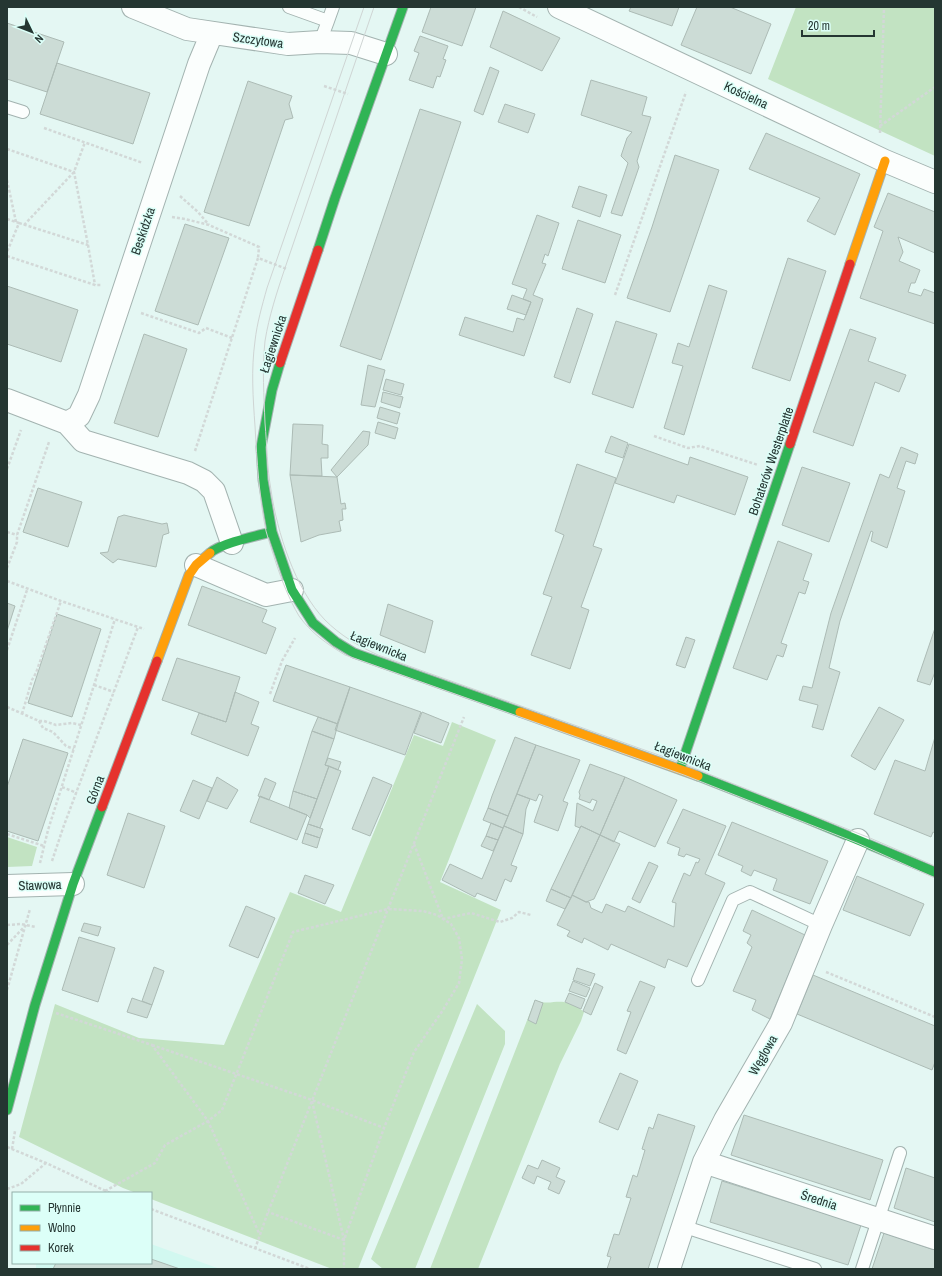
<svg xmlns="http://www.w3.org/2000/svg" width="942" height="1276" font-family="'Archivo Narrow',sans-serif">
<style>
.built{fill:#d2f8f0}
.green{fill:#c2e3c2}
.building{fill:#ccdcd6;stroke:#acbbb5}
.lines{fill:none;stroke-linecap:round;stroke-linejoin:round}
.lane-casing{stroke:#a3b3b0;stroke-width:14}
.street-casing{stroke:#a3b3b0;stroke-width:24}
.fast-casing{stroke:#a3b3b0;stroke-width:11}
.slow-casing{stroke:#a3b3b0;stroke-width:11}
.jam-casing{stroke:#a3b3b0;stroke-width:11}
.path{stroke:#d2d8d7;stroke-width:2.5;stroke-dasharray:3 2;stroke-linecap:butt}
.lane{stroke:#fbfefd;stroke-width:12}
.street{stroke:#fbfefd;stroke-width:22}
.fast{stroke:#30b455;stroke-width:9}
.slow{stroke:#ff9f0a;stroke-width:9}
.jam{stroke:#e5322d;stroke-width:9}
.tram{stroke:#cfd5d4;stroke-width:1}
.labels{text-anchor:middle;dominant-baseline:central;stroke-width:3;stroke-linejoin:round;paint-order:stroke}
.street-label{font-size:13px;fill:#253632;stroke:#dcfff8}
</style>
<rect width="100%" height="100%" fill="#e4f7f3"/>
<path class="built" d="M151 1244 220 1269H36V1263H151Z"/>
<path class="green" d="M796 7H935V156L768 79Z
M452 722 496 740 440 882 501 910 358 1269H332L151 1199V1193H136L123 1188 19 1137 55 1004 139 1038 224 1045 290 892 341 912 414 735 443 746Z
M7 837 37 847 32 866 7 867Z
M535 1000C547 1005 553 1001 564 1002 571 1003 580 1008 584 1012L581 1021 560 1064 478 1269H430Z
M477 1004 505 1031V1044L415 1269H383L371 1259Z"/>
<path class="building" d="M431 7H476L462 46 422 32Z
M631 7H679L672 26 629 11Z
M697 7H730L771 24 751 74 681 45Z
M503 11 560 38 542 71 490 47Z
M7 23 64 42 47 92 7 79Z
M420 36 448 46 443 59 446 60 440 77 437 76 433 88 409 80 419 53 414 51Z
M57 63 150 93 133 144 40 114Z
M490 67 499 71 483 115 474 111Z
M591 80 647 97 642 115 651 117 637 161 639 167 622 216 611 213 628 163 621 156 627 138 632 132 581 115Z
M248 81 292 96 289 104 293 118 285 120 249 226 204 212Z
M505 104 535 114 528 133 498 122Z
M420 109 461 122 381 360 340 346Z
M766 133 860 174 835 235 807 221 820 198 749 169Z
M675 155 719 170 670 312 627 298 652 227Z
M579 186 607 195 600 217 572 207Z
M888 193 935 212V253L898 237 903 252 899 261 920 270 915 283H911L908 292 921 296 924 289 935 293V324L860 298 883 231 874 227Z
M537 215 559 223 548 256 545 254 542 263 546 264 533 295 543 299 524 356 459 335 465 317 513 332 517 318 524 320 531 302 523 299 527 289 512 284Z
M578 220 621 235 605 283 562 269Z
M185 224 229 238 198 325 155 311Z
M788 258 826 271 790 381 752 368Z
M709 285 727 291 684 435 664 428 683 366 672 363 678 343 689 347Z
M7 286 78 310 61 362 7 344Z
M512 295 531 302 526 315 507 309Z
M577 308 593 314 570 383 554 377Z
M616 321 657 334 633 408 592 394Z
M850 329 876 338 868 361 906 375 899 392 875 382 853 446 813 432Z
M144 334 187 349 158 437 114 423Z
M368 365 385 370 375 407 361 405Z
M386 379 404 384 401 395 383 390Z
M383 392 403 397 400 408 381 402Z
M380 407 400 413 397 424 377 418Z
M378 422 398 428 395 439 375 433Z
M293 424 323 425 322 444 328 445V458H321L322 476 290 475Z
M363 431 370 432 368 445 337 477 331 470Z
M611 436 628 443 623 458 605 452Z
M629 444 688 465 690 457 748 477 735 515 677 495 674 503 615 483Z
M901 447 918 454 915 464 906 461 897 488 905 491 887 548 871 541 873 532 871 531 840 621 829 668 840 672 823 730 812 727 818 705 799 700 803 686 812 688 831 613 880 474 889 478Z
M577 464 616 478 593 546 602 549 581 607 589 610 570 669 531 655 552 597 543 594 564 535 555 531Z
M802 467 850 483 829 542 782 525Z
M290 475 337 477 341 504 345 503 346 509H342L343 520 339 521 341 531 319 535 301 542Z
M38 488 82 502 68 547 23 532Z
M124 515 162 524 167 523 169 533 163 535 156 567 118 559 113 563 100 553 108 552 118 517Z
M778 541 812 554 803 580 809 582 805 594 799 592 781 643 787 645 783 657 777 655 767 680 733 668Z
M202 586 267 610 262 622 276 628 266 654 188 625Z
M7 603 15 606 7 631Z
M388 604 433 621 425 653 380 635Z
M57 614 101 629 72 717 28 703Z
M935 628V672L930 685 917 681Z
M686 637 695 640 685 668 676 665Z
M177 658 240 677 226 722 162 700Z
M286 665 350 687 338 724 273 701Z
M350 687 421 712 405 755 335 730Z
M235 692 259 702 251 724 259 727 248 756 191 734 199 713 226 722Z
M879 707 904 720 875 770 851 756Z
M422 712 449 723 441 743 414 733Z
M318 717 338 724 334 739 312 731Z
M312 731 334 739 325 765 329 766 317 799 293 791Z
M515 737 536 745 508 816 488 808 492 796Z
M935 737V833L933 832 931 837 874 814 895 760 925 771Z
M23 739 68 753 38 841 7 831V787Z
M536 745 580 760 563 801 568 803 558 831 534 822 543 796 539 794 536 801 517 794Z
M328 758 341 762 338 770 325 765Z
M590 764 625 777 600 835 581 826 580 828 575 826 577 803 593 811 597 801 592 799 590 803 579 799 580 795 579 792Z
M329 766 341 771 320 828 308 824Z
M217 777 238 790 227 809 207 801Z
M373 777 392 785 370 836 352 829Z
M625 777 677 800 655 847 619 831 614 842 600 835Z
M265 778 276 783 269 800 258 796Z
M193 780 212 788 199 819 180 811Z
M293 791 317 799 310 818 307 815 289 808Z
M517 794 530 799 526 809 523 834 504 826Z
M260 796 307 815 297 840 250 822Z
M488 808 508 816 503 828 483 820Z
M683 809 726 826 705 874 725 883 687 967 668 959 665 968 611 944 608 950 584 938 582 943 567 936 570 931 557 925 572 895 586 902H589L591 908 602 913 606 904 625 912 628 906 674 927 676 903 672 902 684 873 690 876 696 862 698 863 700 859 686 854 684 857 678 855 680 848 667 843Z
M128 813 165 826 144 888 107 875Z
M732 822 828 861 810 904 773 890 777 879 754 870 751 876 741 871 743 866 718 855Z
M491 823 503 828 498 840 486 836Z
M308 824 323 829 320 838 305 833Z
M504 826 523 834 511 865 517 867 511 882 505 879 496 901 477 893 475 897 442 880 450 864 482 879Z
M581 826 600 835 571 898 551 889Z
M305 833 320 838 317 848 302 843Z
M600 835 620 844 594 899 586 902 572 895Z
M486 836 498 840 493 851 481 846Z
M649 862 658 866 640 903 632 899Z
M305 875 334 885 325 904 298 893Z
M857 876 924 904 910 936 843 910Z
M551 889 571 898 565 909 546 901Z
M246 906 275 918 258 958 229 946Z
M752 910 805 935 770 1019 752 1010 756 1000 733 991 752 947 747 943 751 935 743 931Z
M84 923 101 927 98 936 81 931Z
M79 937 115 948 98 1002 62 990Z
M154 967 164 971 152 1005 142 1001Z
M577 968 595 974 590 986 573 980Z
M813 975 935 1026V1062L932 1070 797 1014Z
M573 981 590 988 586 997 569 991Z
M640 981 655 987 626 1054 617 1050 631 1012 627 1011Z
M595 983 603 987 591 1015 583 1011Z
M569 993 585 999 581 1009 565 1002Z
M132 998 152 1005 147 1018 127 1012Z
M535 1000 543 1003 536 1024 528 1020Z
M620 1073 638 1081 618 1130 599 1122Z
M658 1114 695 1126 648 1269H607L611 1257 607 1256 614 1234 619 1235 631 1198 626 1197 633 1175 637 1177 645 1150 642 1149 649 1127 653 1129Z
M744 1115 883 1160 870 1200 731 1155Z
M542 1160 560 1168 556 1177 565 1181 559 1194 548 1189 551 1182 537 1176 534 1184 522 1178 528 1165 538 1169Z
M906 1168 935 1178V1222L894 1208Z
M722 1181 861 1225 848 1265 710 1222Z
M884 1233 935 1250V1269H872Z
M151 1259 180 1269H53L56 1263H151Z"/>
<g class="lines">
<defs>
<path id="lane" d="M289 7 328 21 320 42
M328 21 333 7
M7 107 23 112
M698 980 733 900 750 892 821 925
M682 1226 815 1269
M862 1269 900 1153"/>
<path id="street" d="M133 7 187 29 288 44 320 42 351 43 386 54
M559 7 885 161 935 182
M7 400 67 423 79 416 89 395 199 64 212 33
M67 423 83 441 188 473 204 481 214 491 232 543
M196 565 266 595 292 590
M7 886 73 884
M704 1162 935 1238
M669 1269 704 1162 725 1120 781 1023 821 925 858 840"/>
<path id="fast" d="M318 250 335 198 403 7
M280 363 272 390 261 447 263 480 272 532 292 590 313 623 336 642 354 653 520 712
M210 553C221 543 256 536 272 532
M680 769 790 444
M698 776 805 818 935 872
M7 1110 35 1005 73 884 102 807"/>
<path id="slow" d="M850 264 885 161
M157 661 189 575 196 565 210 553
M520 712 698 776"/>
<path id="jam" d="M280 363 318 250
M790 444 850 264
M102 807 157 661"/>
</defs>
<use href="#lane" class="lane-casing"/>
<use href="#street" class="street-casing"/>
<use href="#fast" class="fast-casing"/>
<use href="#slow" class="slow-casing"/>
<use href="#jam" class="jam-casing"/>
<path class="path" d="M519 7 537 17
M324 86 348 94
M880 126 935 87
M44 128 143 163
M880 133 884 7
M7 149 74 172 88 245 95 285
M7 180 16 222
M180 196 198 212 209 225
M172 217 185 219 209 225 259 247 258 258
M7 219 19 223 7 252
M19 223 88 245
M24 225 74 172 85 142
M7 256 95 285H101
M615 295 686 92
M141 313 199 333 206 328 232 338
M654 436 688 448 700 446 758 465
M195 451 258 258 287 269
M7 469 21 430
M7 532 17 535
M7 568 17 542V535L49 442
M7 581 61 601 144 629
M7 650 27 590
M94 685 114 692
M270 694 282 661 295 638
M7 707 39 721H44L56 725 72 723 81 725
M22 714 32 680 36 673 61 601
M39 721 43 728 53 732 66 746 74 749
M62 787 77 793
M7 834 44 846
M414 844 443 919 471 913 500 922 512 918 519 912 531 915
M52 861 63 828 138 627
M40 863 48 830 115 619
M7 925 21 924 36 927
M7 945 26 925
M826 972 935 1017
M7 990 30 909
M56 1013 152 1045 208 1121 259 1233
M152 1045 312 1100 384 1128 344 1240 268 1212
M312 1101 344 1240V1269
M7 1147 46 1163 110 1193
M12 1149 15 1131
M7 1189 21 1184 46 1163
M105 1191 155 1163 165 1145 208 1121 222 1110 293 932 388 909 423 911 437 915 451 924 459 938 462 959 459 983 443 1010 414 1052 384 1128
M151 1209 310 1269
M255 1249 268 1212 464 717"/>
<use href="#lane" class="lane"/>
<use href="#street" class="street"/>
<use href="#fast" class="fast"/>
<use href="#slow" class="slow"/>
<use href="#jam" class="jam"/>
<path class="tram" d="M364 7 267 288C262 306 257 323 255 341 251 370 253 398 255 426 257 461 259 497 266 531 269 542 273 553 276 563 282 581 289 599 299 616 311 633 327 644 345 655L684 775 857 843 935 878
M374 7 285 268C277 292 269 316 265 341 262 369 264 396 265 423 267 445 267 468 271 490 277 532 295 589 325 620 340 635 358 646 378 655L681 763 870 838 935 866"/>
</g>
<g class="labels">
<g class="street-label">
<text transform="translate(258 40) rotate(8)">Szczytowa</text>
<text transform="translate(746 95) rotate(25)">Kościelna</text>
<text transform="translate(143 231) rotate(-71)">Beskidzka</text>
<text transform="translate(273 344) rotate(-72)">Łagiewnicka</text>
<text transform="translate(771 461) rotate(-71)">Bohaterów Westerplatte</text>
<text transform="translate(379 646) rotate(22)">Łagiewnicka</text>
<text transform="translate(683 756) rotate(21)">Łagiewnicka</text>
<text transform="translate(95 790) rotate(-69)">Górna</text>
<text transform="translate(40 885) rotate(-2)">Stawowa</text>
<text transform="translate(763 1055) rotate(-60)">Węglowa</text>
<text transform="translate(819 1200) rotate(18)">Średnia</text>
</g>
</g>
<rect width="942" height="1276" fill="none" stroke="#253632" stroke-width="16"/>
<rect x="12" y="1192" width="140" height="72" fill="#dcfff8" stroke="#93afa9"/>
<rect x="20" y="1205" width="20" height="6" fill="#30b455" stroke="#93afa9"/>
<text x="48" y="1212" font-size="12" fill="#253632">Płynnie</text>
<rect x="20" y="1225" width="20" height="6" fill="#ff9f0a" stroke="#93afa9"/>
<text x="48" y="1232" font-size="12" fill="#253632">Wolno</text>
<rect x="20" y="1245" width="20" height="6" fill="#e5322d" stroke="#93afa9"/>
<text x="48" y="1252" font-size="12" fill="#253632">Korek</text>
<g transform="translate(32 32) rotate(133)" stroke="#dcfff8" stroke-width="3" paint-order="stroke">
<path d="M0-3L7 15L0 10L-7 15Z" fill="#253632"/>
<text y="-6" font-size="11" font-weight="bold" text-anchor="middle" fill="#253632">N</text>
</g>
<path d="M802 30v6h72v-6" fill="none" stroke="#253632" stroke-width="2"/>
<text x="808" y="30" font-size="12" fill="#253632" stroke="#dcfff8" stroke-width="3" paint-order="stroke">20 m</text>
</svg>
